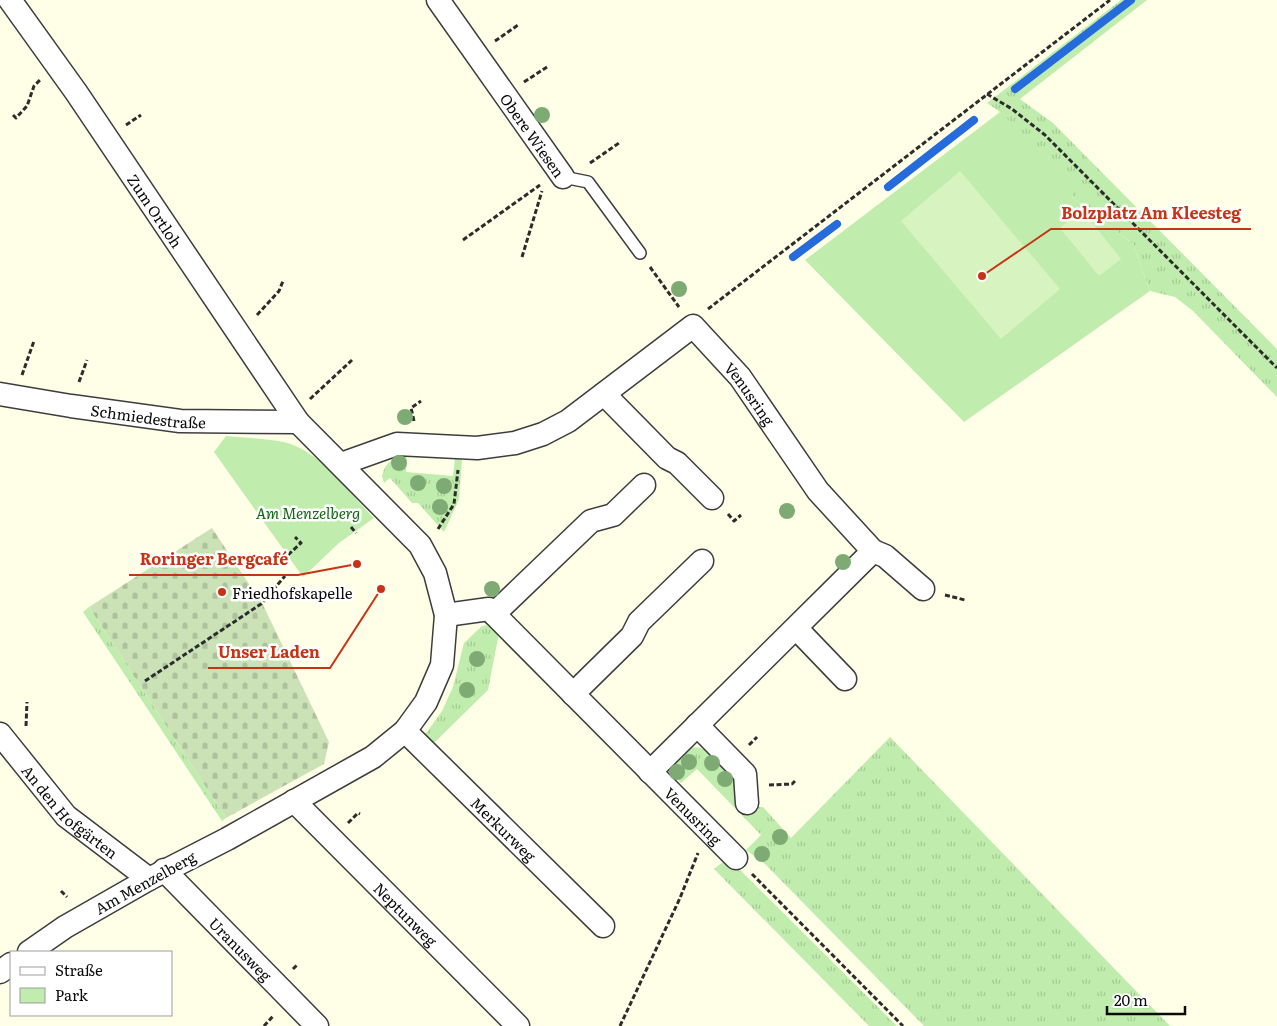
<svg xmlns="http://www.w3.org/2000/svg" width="1277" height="1026" font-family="Literata,serif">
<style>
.grass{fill:url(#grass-tufts)}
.cemetery{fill:url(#cemetery-stones)}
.park{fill:#c0edad}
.pitch{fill:#d6f3c0}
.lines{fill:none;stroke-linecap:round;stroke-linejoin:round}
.stream{stroke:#256bdb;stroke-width:8}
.lane-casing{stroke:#3d3d3d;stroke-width:14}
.street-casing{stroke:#3d3d3d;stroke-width:25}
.path{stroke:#2c2c2c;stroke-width:3;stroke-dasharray:5 2.5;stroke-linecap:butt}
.lane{stroke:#fff;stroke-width:11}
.street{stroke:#fff;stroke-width:22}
.tree{fill:#7eab74}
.poi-dot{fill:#c73315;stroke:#fff;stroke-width:2}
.labels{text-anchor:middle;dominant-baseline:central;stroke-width:5;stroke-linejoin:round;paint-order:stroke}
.street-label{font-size:15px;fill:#0a0a0a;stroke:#fff}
.park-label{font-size:15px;font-style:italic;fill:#156716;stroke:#fff}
.poi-label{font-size:15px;fill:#0a0a0a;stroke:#fff;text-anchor:start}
.leader{fill:none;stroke:#c73315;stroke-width:2}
.callout-dot{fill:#c73315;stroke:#fff;stroke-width:2}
.callout-label{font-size:16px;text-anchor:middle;font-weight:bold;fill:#c73315;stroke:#fff;stroke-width:5;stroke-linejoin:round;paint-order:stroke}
</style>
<defs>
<pattern id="grass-tufts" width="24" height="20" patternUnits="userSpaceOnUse" patternTransform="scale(1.25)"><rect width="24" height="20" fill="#c0edad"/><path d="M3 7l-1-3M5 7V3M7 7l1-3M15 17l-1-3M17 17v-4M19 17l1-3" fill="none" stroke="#a4ca94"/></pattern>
<pattern id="cemetery-stones" width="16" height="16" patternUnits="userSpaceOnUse" patternTransform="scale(1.25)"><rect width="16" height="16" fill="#cbe2b7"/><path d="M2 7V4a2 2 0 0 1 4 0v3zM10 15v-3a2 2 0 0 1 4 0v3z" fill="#adc19c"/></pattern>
</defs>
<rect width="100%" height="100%" fill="#ffffe7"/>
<path class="grass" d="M1121 0H1147L1020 99 1053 123 1277 349V397L1193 311 1175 297 1150 291 1133 244 1072 197 1000 112 987 103Z
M407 454 406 472 453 476 455 458 462 460 459 499 444 532 418 503H412L390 478 384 483 382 476C385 462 394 457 407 454Z
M89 607 226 818 222 821 83 612Z
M487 625 499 633 488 690 435 742 427 743 422 739 442 711 453 687 464 643 482 626Z
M890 737 1170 1026H924L765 864 746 850 761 835 697 769 681 783 668 770C673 764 679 753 686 749 705 740 731 767 737 783 739 790 739 799 740 807H763L791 838Z
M728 858 897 1026H869L714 869Z"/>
<path class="cemetery" d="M212 528 263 605 329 742 324 764 226 818 89 607Z"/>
<path class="park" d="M1000 112 1075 181 1072 197 1133 244 1150 291 964 422 805 260Z
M226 436C245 438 265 438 284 442 321 451 348 492 374 518L339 543 303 577 214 452Z"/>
<path class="pitch" d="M960 171 1060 289 1001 339 901 221Z
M1082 210 1121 259 1099 276 1060 228Z"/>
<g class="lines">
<path class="stream" d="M1015 89 1131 0
M888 187 974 120
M793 257 837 224"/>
<defs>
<path id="lane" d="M563 177 588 182 640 253"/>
<g id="street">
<path id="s1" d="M10 0 76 92 298 422 420 545 435 573 446 615 442 665 426 702 405 731 373 757 227 839 149 879 65 927 29 952"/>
<path id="s2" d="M438 0 563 177"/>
<path id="s3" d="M0 394 71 406 180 421 298 422"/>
<path d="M604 394 667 458 677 463 712 498"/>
<path id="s4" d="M341 464 397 444 477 448 515 443 543 434 568 421 693 326 740 377 818 491 873 551 650 772"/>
<path d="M873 551 885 556 923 589"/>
<path d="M494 614 591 521 613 515 644 485"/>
<path id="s5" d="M446 615 489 609 736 858"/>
<path d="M796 628 845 679"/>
<path d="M573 694 632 636 639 622 702 561"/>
<path d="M697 725 745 774 747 803"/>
<path id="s6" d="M405 731 603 926"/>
<path id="s7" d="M0 734 66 816 149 879"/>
<path id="s8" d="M294 801 518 1026"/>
<path id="s9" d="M164 870 317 1026"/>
<path d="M0 972 11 964"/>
</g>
</defs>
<use href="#lane" class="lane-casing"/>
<use href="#street" class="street-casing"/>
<path class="path" d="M495 41 518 25
M524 82 547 67
M987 94 1012 109 1045 135 1277 368
M13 115 16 118 27 106 34 86 40 80
M126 125 141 115
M590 163 619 143
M463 240 540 185
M522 257 542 191
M650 267 679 307
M708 309 1110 0
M257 315 279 291 283 281
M22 375 34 341
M79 382 87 360
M310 399 352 360
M414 421 411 408 421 401
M728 514 734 521 741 515
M351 527 356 533
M438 529 454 504 458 470
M277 565 301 543 295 537
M945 595 965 600
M145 681 261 604 285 576
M26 726 27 702
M749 745 757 737
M769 785 792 784 795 781
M348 823 358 813 360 814
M752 874 903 1026
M61 891 67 897
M293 969 298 964
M264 1026 274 1015
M620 1026 680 898 698 853"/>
<use href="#lane" class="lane"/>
<use href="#street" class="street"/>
</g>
<g class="tree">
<circle cx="542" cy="115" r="8"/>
<circle cx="679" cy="289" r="8"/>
<circle cx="405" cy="417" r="8"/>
<circle cx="399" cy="463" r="8"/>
<circle cx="418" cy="483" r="8"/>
<circle cx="444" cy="486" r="8"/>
<circle cx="440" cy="507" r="8"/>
<circle cx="787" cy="511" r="8"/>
<circle cx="843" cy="562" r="8"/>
<circle cx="492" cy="589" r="8"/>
<circle cx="477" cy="659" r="8"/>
<circle cx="467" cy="690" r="8"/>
<circle cx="689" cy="762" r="8"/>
<circle cx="712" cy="763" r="8"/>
<circle cx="677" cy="772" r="8"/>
<circle cx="725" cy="779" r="8"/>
<circle cx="780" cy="837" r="8"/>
<circle cx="762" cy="854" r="8"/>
</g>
<circle class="poi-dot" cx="222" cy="592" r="5"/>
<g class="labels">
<g class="street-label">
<text stroke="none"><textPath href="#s2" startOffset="165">Obere Wiesen</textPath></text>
<text stroke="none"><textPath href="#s1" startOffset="256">Zum Ortloh</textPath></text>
<text stroke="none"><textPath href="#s4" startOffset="481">Venusring</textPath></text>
<text stroke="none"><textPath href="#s3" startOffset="150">Schmiedestraße</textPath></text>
<text stroke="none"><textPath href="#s7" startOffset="105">An den Hofgärten</textPath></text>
<text stroke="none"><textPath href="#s5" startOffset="334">Venusring</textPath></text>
<text stroke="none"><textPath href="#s6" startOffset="139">Merkurweg</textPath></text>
<text transform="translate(145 882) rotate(-29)">Am Menzelberg</text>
<text stroke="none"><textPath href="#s8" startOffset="159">Neptunweg</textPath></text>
<text stroke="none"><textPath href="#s9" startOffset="110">Uranusweg</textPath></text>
</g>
<g class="park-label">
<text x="308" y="512">Am Menzelberg</text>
</g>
<g class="poi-label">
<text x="232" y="592">Friedhofskapelle</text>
</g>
</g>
<path class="leader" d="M982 276L1051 229H1251M357 564L298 575H129M381 589L330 668H208"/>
<g class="callout-dot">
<circle cx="982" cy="276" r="5"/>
<circle cx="357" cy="564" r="5"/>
<circle cx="381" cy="589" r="5"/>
</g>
<g class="callout-label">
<text x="1151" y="219">Bolzplatz Am Kleesteg</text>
<text x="214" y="565">Roringer Bergcafé</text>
<text x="269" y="658">Unser Laden</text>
</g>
<rect x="10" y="951" width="162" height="65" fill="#ffffff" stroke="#9d9d9d"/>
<rect x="20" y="967" width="25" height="8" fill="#ffffff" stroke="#9d9d9d"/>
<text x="55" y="976" font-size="15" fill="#0a0a0a">Straße</text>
<rect x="20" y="988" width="25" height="15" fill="#c0edad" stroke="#9d9d9d"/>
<text x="55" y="1001" font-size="15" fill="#0a0a0a">Park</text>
<path d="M1107 1006v8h78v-8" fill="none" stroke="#0a0a0a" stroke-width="2.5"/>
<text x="1114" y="1006" font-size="15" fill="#0a0a0a" stroke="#ffffff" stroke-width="4" paint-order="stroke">20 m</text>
</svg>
